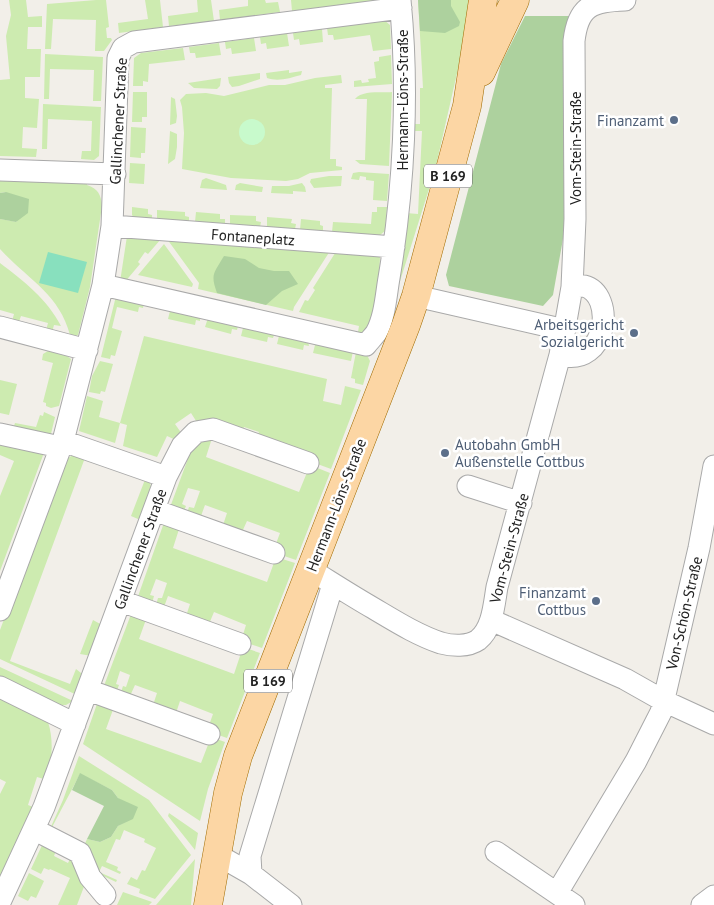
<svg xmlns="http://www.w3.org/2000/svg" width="714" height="905" font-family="'PT Sans',sans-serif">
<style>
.grass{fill:#cdebb0}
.forest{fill:#add19e}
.park{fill:#c8facc}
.pitch{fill:#88e0be}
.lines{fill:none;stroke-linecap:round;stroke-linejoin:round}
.minor-casing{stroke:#a9a9a9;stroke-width:23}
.major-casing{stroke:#a06b00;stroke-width:29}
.minor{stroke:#fff;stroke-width:21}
.major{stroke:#fcd6a4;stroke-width:28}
.service-dot{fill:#5c6f8a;stroke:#fff;stroke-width:2}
.labels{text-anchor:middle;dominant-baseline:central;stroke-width:5;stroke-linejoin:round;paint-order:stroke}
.shield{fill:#fff;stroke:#646464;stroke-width:1}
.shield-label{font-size:14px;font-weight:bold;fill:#222}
.street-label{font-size:15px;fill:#222;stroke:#fff}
.service-label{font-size:15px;fill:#4e5e75;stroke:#fff;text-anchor:end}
</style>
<rect width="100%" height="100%" fill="#f2efe9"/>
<path class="grass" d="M9 0H26L28 17 42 16V27H28L27 49H41L40 77H25V98L39 99 37 128 23 127 22 148 37 149 36 157 0 156V80L10 79 6 36 11 15Z
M96 0H106L109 27 106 28 107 38H111L112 40 104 51H95L96 20 53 19 51 49H45L47 4Z
M145 0H160L163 27 119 33 118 23 148 19Z
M197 0H211L214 21 169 26 168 16 198 12Z
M248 0H265L266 3 278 2 280 12 220 20 219 10 248 6Z
M291 0H383L292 11Z
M418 0H471L458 69 435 170 390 313 406 213 418 214 422 131H409L410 124H420V88H423Z
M384 20 390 25 391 49 373 51 370 35 334 40 333 35H328L327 28Z
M322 29 323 42 300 45 299 39 294 40 293 33Z
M287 33 289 46 267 49 266 43 261 44 260 37Z
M254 38 256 51 232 54 231 48 226 49 225 42Z
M219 43 221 55 196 58 195 53H190L189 47Z
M183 48 185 60 149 64 148 82 143 81V86H133L134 58 141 53Z
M45 54 103 57 101 101H93L94 70 50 69 49 99H44Z
M391 55 392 84 354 87V81L361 80 362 83 369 82 368 79 376 78 374 62 379 61V57Z
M289 70V73L302 71 301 75C290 78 278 82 267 78L266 73Z
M260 73V79L239 86 232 87 229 83 228 77Z
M341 75 342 83 325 85V88H332L330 159H336V166L342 167V170L310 173 298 179 286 181 231 178 182 169 184 133 182 107 180 100 186 94 206 93 224 96 269 85H285L315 78Z
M221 78 220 86 217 89 194 88 188 83Z
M133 92H147V117H142V122H132Z
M392 92 389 166 360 164 355 160H365L367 99H355C362 90 381 93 392 92Z
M171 97 175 99 177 116 176 123 170 125Z
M43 104 101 107 99 156 94 160 81 159 82 151H91L92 121 48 119 47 149H42Z
M131 127 146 128 145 153H141V158L130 157Z
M170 131 177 134V147L175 159 168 164Z
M130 163 145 164 144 184 129 183Z
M359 172 389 174 387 201 373 200 374 181 366 180V177L360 176 359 180 351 179 353 173Z
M329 176H342L341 186 314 188 310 182 311 179Z
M0 177 87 180V185C98 189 101 194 102 206L90 287 78 335 76 336 70 335C59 293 27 279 0 249V219L17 222 6 192 0 193Z
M206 178 226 185 227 190 200 188 202 180Z
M240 183 263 187 262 192 235 190 236 185Z
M302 183 305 187 306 192 293 191V194L271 193 272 186H289Z
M132 207 148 209V214L152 215V219L134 218 132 215Z
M377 207H387L385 231 380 235 332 232 333 222 371 224 372 212H377Z
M157 210 185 212V216L189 217V222L157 220Z
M196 212 220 214V219H225V224L195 222Z
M230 215 256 216V221L261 222 260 227 230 225Z
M267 217 292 219 291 223 296 224 295 229 267 227Z
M301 219 320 221V225L323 226V231L300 230Z
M127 236 161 239 148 254 145 252 138 262 140 264 124 283 120 282Z
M167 239 330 251 294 307 293 311 198 289 199 283Z
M164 244 193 284 192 287 138 275Z
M337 250 380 256 379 282 370 328 357 338 359 326 299 312 305 300 308 301 315 290 313 288Z
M0 263C24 281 47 299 61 326L54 325 51 336 45 334 48 323 21 316 17 327 11 325 14 314 0 310Z
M116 296 144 303 143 308 139 307 138 312 117 307 112 328 122 331 115 356 111 355 110 359 101 357Z
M170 311 200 316V321L196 320 195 325 168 319Z
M208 318 238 326 237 330 232 329 231 334 205 327Z
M243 328 274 335 273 338 268 337 267 342 241 336Z
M144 336 327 379 323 401 341 405 345 386 361 390 331 469 255 441 259 432 244 427 241 434 198 424 191 413 175 424 182 434 178 441 167 436 157 457 123 446 127 425 120 423 115 443 79 431 87 396 103 401 99 417 120 423Z
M279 336 308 341 309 346 304 345 303 350 277 344Z
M317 343 353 351 351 361 313 353 315 345Z
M48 351 67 356 71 359 59 406 51 408 46 406V403L43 402 53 363 42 360 43 354Z
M356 352 367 355 370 361 363 385 355 383V379L351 378Z
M100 361 113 364 105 392 101 391 100 394 89 392 92 376Z
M0 380 17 384 9 415 0 413Z
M44 412 55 417 50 438 12 432 15 423 36 427 40 415 43 416Z
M213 435 206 457 299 492 310 465 330 473 296 560 278 554 274 549 280 533 247 521 242 532 223 525 227 513 205 505 201 516H186L189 507 194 508 200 491 188 488 182 504 186 506 182 515 169 510 193 445Z
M0 440 45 450 0 571V496L14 461 0 455Z
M73 455H86L10 661 70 684 76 669 86 677 79 696 0 659V630L63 461Z
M146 477C157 489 148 502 144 517L138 519 131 516Z
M166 517 181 523 173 548 267 582 276 557 295 563 262 648 241 641 246 625 214 612 209 624 186 616 190 604 168 596 164 607 155 608 158 598H162L167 583 156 579 150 595 154 596 151 607 136 602Z
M133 609 148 614 139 639 234 674 243 647 260 653 227 738 207 731 213 714 180 701 176 713 153 705 157 693 135 685 130 696 119 698 123 686 126 687 130 675 120 671 116 684 119 685 115 696 102 691Z
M93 620 104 626 92 656 80 654Z
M0 667 73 701 66 705H57L0 678Z
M0 696 48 722C54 740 52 762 47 780L37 777 28 805 38 809 5 877 0 875V794L6 782 0 779Z
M98 701 114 707 106 729 201 763 211 737 225 742 208 789 200 821 83 744Z
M79 756 149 800 191 855 155 899 139 893 140 889 127 884 131 877 137 880 142 870 145 871 156 848 144 842 145 839 124 830 120 840 116 839 106 862 118 867 117 870 121 872 120 874 102 866 99 872 117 880 116 882 95 872 83 848 87 839 100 842 111 837 118 826 133 818 112 790 80 774 50 831H49L63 800Z
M169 813 198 833 195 850 168 816Z
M44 841 57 848 54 856 68 863 72 855 85 884 77 905H58L70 878 50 869 49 870 44 868 41 874 31 869Z
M195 859 191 905H156Z
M29 873 44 881 36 898 31 896 28 901 18 896Z
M123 892 152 902 149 905H117Z"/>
<path class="forest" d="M418 0H451V6L460 22 459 26 445 33 420 31Z
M525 16H573L566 222 553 295 543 306 449 286 446 275 501 64Z
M6 192 29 199 28 213 16 222 0 219V193Z
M224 256 245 259 259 268 274 271H289L298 284 282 291 266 305 217 293C210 274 214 273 224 256Z
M80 773 112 790 118 798 138 807 133 819 118 826 111 837 100 842 87 839 104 806 72 790Z"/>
<path class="park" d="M239 132a13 13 0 1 1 26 0a13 13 0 1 1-26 0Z"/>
<path class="pitch" d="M48 252 87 262 78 293 39 283Z"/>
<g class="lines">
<defs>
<path id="minor" d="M0 170 115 174
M112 226 394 247
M103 285 366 345C369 341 373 337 376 333 385 317 386 295 389 278 404 189 409 90 400 0
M416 296 565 330
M0 327 87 350
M560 355C608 368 616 294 584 286 581 286 575 287 572 287
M0 434 60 447
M166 477 182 446 196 432 213 429 308 463
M468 486 521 503
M154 510 274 553
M311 570C332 583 352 596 373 608 395 621 417 635 441 643 452 646 468 647 478 640 493 628 494 604 497 587L560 355 572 287 575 219 574 41C578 6 592 1 625 0
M121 601 240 644
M0 610 63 441 103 285 112 226 118 58 123 48 134 42 401 8
M491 620 625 679 664 701 714 724
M0 687 75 724
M88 690 209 734
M35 830 80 853 90 877 105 895
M496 852 574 905
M216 854 251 874 291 905
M251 874 250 856 333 584
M557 893 636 761 661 712 699 548 714 466
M0 902 44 807 166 477 63 441
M702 905 714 896"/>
<path id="major" d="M481 72 515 0
M208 905 228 793 238 756 406 325 416 296 467 106 483 0"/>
</defs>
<use href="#minor" class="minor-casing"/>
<use href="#major" class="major-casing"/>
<use href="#minor" class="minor"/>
<use href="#major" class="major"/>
</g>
<g class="service-dot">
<circle cx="674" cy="120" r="5"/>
<circle cx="634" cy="333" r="5"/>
<circle cx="445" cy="453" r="5"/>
<circle cx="596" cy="601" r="5"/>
</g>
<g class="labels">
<g class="shield">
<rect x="424" y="164.5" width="48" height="23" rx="4"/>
<rect x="244" y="669.5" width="48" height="23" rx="4"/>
</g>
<g class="shield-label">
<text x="448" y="176">B 169</text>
<text x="268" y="681">B 169</text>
</g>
<g class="street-label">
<text transform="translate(402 100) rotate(-90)">Hermann-Löns-Straße</text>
<text transform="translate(118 121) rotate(-87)">Gallinchener Straße</text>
<text transform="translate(575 148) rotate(-90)">Vom-Stein-Straße</text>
<text transform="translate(253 237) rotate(4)">Fontaneplatz</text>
<text transform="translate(336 505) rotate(-69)">Hermann-Löns-Straße</text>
<text transform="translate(509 548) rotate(-75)">Vom-Stein-Straße</text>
<text transform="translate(140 549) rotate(-70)">Gallinchener Straße</text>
<text transform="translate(684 613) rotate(-77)">Von-Schön-Straße</text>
</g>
<g class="service-label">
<text x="664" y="120">Finanzamt</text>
<text x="624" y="324">Arbeitsgericht<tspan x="624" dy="17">Sozialgericht</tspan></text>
<text x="455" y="444" text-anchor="start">Autobahn GmbH<tspan x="455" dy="17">Außenstelle Cottbus</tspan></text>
<text x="586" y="592">Finanzamt<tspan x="586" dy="17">Cottbus</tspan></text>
</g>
</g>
</svg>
